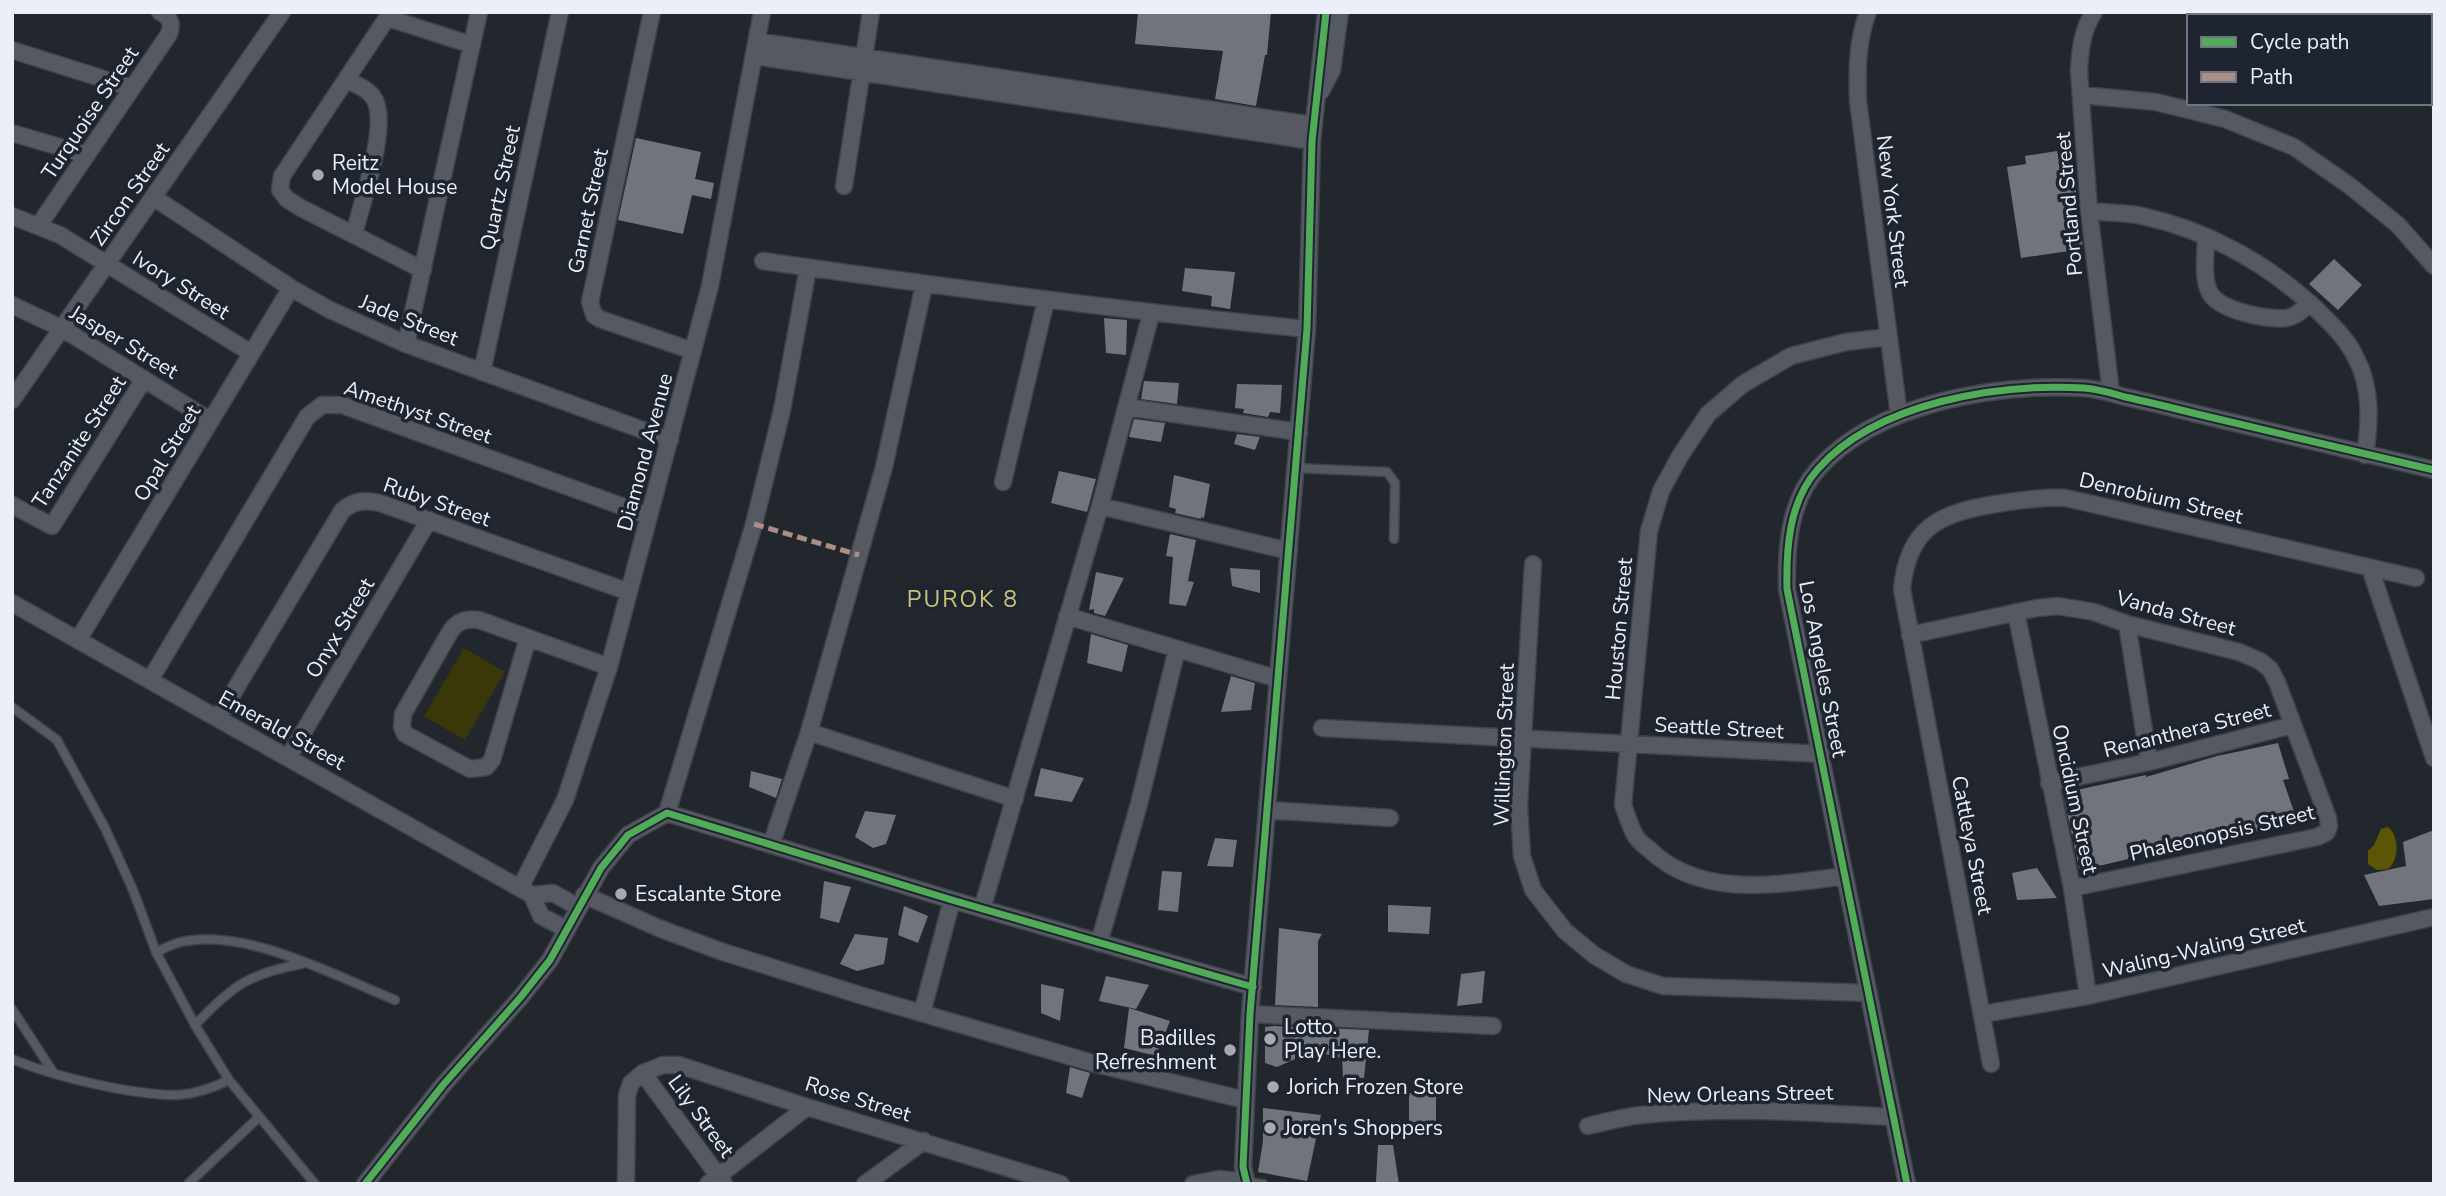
<svg xmlns="http://www.w3.org/2000/svg" width="2446" height="1196" font-family="'Nunito Sans',sans-serif">
<style>
.green{fill:#3a3708}
.water{fill:#5a5606}
.building{fill:#71757b}
.lines{fill:none;stroke-linecap:round;stroke-linejoin:round}
.service-casing{stroke:#3f4349;stroke-width:11}
.minor-casing{stroke:#3f4349;stroke-width:19}
.service{stroke:#555a62;stroke-width:8}
.minor{stroke:#555a62;stroke-width:16}
.quiet{stroke:#ac8f84;stroke-width:5;stroke-dasharray:10 5;stroke-linecap:butt}
.cycleway-casing{stroke:#1e2531;stroke-width:11}
.cycleway{stroke:#51ab58;stroke-width:7}
.poi-dot{fill:#a5a9b1;stroke:#1e2531;stroke-width:2.5}
.labels{text-anchor:middle;dominant-baseline:central;stroke-width:7;stroke-linejoin:round;paint-order:stroke}
.street-label{font-size:21px;fill:#ebf0f8;stroke:#1e2531}
.poi-label{font-size:21px;fill:#ebf0f8;stroke:#1e2531;text-anchor:start}
.neighbourhood-label{font-size:23px;letter-spacing:2px;fill:#c7c375;stroke:#1e2531}
</style>
<rect width="100%" height="100%" fill="#22262d"/>
<path class="green" d="M464 648 505 672 465 740 424 716Z"/>
<path class="water" d="M2388 827C2399 835 2400 860 2388 869L2377 870 2368 864V851L2374 845 2381 829Z"/>
<path class="building" d="M1138 12H1271L1267 55H1265L1256 106 1215 99 1223 51 1135 44Z
M636 138 701 152 695 179 714 183 711 199 692 195 683 234 618 220Z
M2057 151 2059 160 2072 158 2083 249 2021 258 2007 167 2026 164 2025 156Z
M2334 259 2362 285 2338 310 2309 284Z
M1185 268 1235 272 1230 309 1211 306 1212 296 1182 291Z
M1104 318 1127 320 1126 355 1106 353Z
M1144 381 1179 383 1177 404 1141 399Z
M1237 384 1282 385 1280 413 1270 412 1268 417 1243 413 1244 409 1235 408Z
M1134 419 1165 423 1161 442 1129 437Z
M1237 434 1260 437 1255 450 1234 444Z
M1059 471 1096 479 1087 512 1051 503Z
M1174 475 1210 484 1204 518 1201 517V519L1175 513 1176 509 1169 507Z
M1170 534 1196 540 1188 581 1194 582 1186 606 1169 604 1173 557 1166 556Z
M1230 568 1260 570V593L1232 586Z
M1096 572 1124 578 1105 616 1094 613V609L1089 610Z
M1091 634 1128 645 1122 672 1087 663Z
M1231 676 1255 683 1251 710 1221 712Z
M2278 743 2289 779 2283 780 2297 820 2259 828V831L2128 857V859L2103 865 2079 868 2063 793 2146 775V777L2217 756Z
M1041 768 1084 778 1072 802 1034 796Z
M751 771 782 779 776 798 749 787Z
M865 811 896 815 886 844 873 848 855 837Z
M2434 830V899L2379 906 2364 875 2406 866 2403 842Z
M1215 838 1237 840 1233 867 1207 866Z
M2037 868 2057 898 2017 900 2012 873Z
M1162 871 1182 872 1178 912 1158 910Z
M824 881 851 887 839 923 820 918Z
M1388 905 1431 907 1429 934 1388 932Z
M904 906 928 916 918 943 898 935Z
M1279 928 1322 934 1318 941V1007L1275 1005Z
M855 934 888 938 884 964 857 971 840 964Z
M1485 971 1482 1003 1457 1006 1461 974Z
M1106 976 1149 985 1136 1009 1099 1001Z
M1041 984 1064 989 1060 1021 1041 1013Z
M1129 1008 1170 1021 1156 1056 1124 1048Z
M1274 1026 1369 1030 1364 1078 1343 1077 1342 1058 1295 1047V1059L1277 1067 1265 1063V1027Z
M1070 1067 1090 1073 1082 1098 1066 1093Z
M1409 1093 1436 1094V1123L1409 1122Z
M1263 1108 1321 1115 1307 1181 1258 1172 1263 1141Z
M1378 1145H1393L1399 1184 1376 1182Z"/>
<g class="lines">
<defs>
<path id="service" d="M1295 468 1387 472 1395 483 1394 539
M12 707 57 740 105 828 133 890 156 952 195 1025 229 1080 315 1184
M156 952C165 948 176 942 186 941 250 930 336 976 395 1000
M12 1009 53 1072
M195 1025C232 986 248 974 301 964
M12 1059C55 1077 132 1095 177 1095 196 1094 213 1088 229 1080
M1246 1182 1263 1184
M188 1184 259 1117"/>
<path id="minor" d="M391 12 282 176 280 190 287 199 301 208 423 270
M652 12 590 302 594 315 600 319 693 351
M1868 12C1857 41 1857 70 1858 101L1899 415
M2094 12C2082 30 2080 51 2079 71L2089 211 2111 393
M2276 12 2286 16
M388 18 472 45
M757 41 1313 125
M12 50 132 88
M754 56 1312 141
M346 80C355 84 367 88 373 97 391 120 361 205 354 234
M1321 91 1332 70 1340 12
M2081 95 2156 102 2225 119 2294 147 2350 186 2398 225 2434 266
M2430 95 2434 98
M12 133 87 155
M844 186 871 12
M153 197 291 288 330 310 406 344 670 440
M2089 211C2106 213 2125 212 2142 216 2207 230 2266 263 2314 307 2329 322 2346 337 2355 356 2372 387 2370 422 2365 455
M12 216 60 235 251 353
M39 225 169 34C173 24 170 16 160 12
M2206 237C2206 254 2202 276 2209 291 2217 311 2268 320 2287 318 2297 316 2303 309 2310 303
M763 261C944 287 1125 311 1307 329
M12 305 63 329 211 421
M406 344 479 12
M482 372 560 12
M12 400 282 12
M1126 407 1299 432
M1003 482 1046 300
M12 505 52 526 144 379
M1100 506 1289 551
M1533 564 1519 806 1522 856 1533 890 1565 931 1594 955 1626 974 1663 986 1869 993
M2370 568 2434 758
M12 603 532 895 553 893 578 907
M2016 612 2072 888 2088 996
M1067 616 1278 679
M2127 624 2149 762
M1910 635 2037 608 2058 606 2094 612 2127 624 2239 652 2260 661 2270 669 2277 682 2328 818 2329 826 2327 832 2317 837 2072 888
M528 638 492 760 486 767 470 769 405 734 402 727 403 714 450 632C457 621 466 618 479 620L609 667
M78 640 291 288
M150 680 307 417 322 405H342L649 516
M218 718 342 511C354 500 365 500 380 503L629 592
M1322 728 1821 754
M809 732 1015 799
M288 758 429 520
M2049 783 2149 762 2293 725
M1268 810 1390 818
M667 813 754 524 782 410 808 268
M771 845 809 732 884 467 924 285
M1845 876C1781 884 1702 900 1650 850 1645 846 1638 841 1635 835 1630 827 1627 815 1623 805L1649 531 1661 491 1680 456 1708 414 1743 384 1791 356 1846 342 1888 337
M520 888 565 800 609 667 710 286 762 12
M532 895 541 916 566 929
M584 895 661 929 723 952 863 996 1096 1064 1245 1100
M982 909 1100 506 1151 314
M1099 943 1139 804 1177 649
M922 1013 952 900
M1250 1014 1493 1026
M1983 1014 2088 996 2434 917
M1991 1064 1902 589C1908 527 1940 513 1996 504 2019 500 2042 497 2066 498L2416 578
M643 1073 724 1184
M1588 1126C1605 1122 1623 1117 1641 1115 1725 1107 1809 1112 1894 1117
M365 1184 443 1085 520 998 550 960 601 868 628 835 667 813 952 900 1253 987
M626 1184 627 1095 631 1083 643 1073 663 1065H679L807 1107 1061 1184
M708 1184 807 1107
M865 1184 924 1141
M1193 1184 1219 1179 1246 1182
M1247 1184 1243 1167 1250 1014 1307 329 1312 141 1326 12
M1907 1184 1787 589C1786 548 1789 501 1818 469 1877 402 1999 383 2084 388 2097 389 2112 393 2125 397 2149 402 2173 408 2197 414 2276 433 2355 452 2434 470"/>
</defs>
<use href="#service" class="service-casing"/>
<use href="#minor" class="minor-casing"/>
<use href="#service" class="service"/>
<use href="#minor" class="minor"/>
<path class="quiet" d="M754 524 859 555"/>
<defs>
<path id="cycleway" d="M365 1184 443 1085 520 998 550 960 601 868 628 835 667 813 952 900 1253 987
M1247 1184 1243 1167 1250 1014 1307 329 1312 141 1326 12
M1907 1184 1787 589C1786 548 1789 501 1818 469 1877 402 1999 383 2084 388 2097 389 2112 393 2125 397 2149 402 2173 408 2197 414 2276 433 2355 452 2434 470"/>
</defs>
<use href="#cycleway" class="cycleway-casing"/>
<use href="#cycleway" class="cycleway"/>
</g>
<g class="poi-dot">
<circle cx="318" cy="175" r="7"/>
<circle cx="621" cy="894" r="7"/>
<circle cx="1270" cy="1039" r="7"/>
<circle cx="1230" cy="1050" r="7"/>
<circle cx="1273" cy="1087" r="7"/>
<circle cx="1270" cy="1128" r="7"/>
</g>
<g class="labels">
<g class="street-label">
<text transform="translate(90 113) rotate(-56)">Turquoise Street</text>
<text transform="translate(500 188) rotate(-78)">Quartz Street</text>
<text transform="translate(130 194) rotate(-55)">Zircon Street</text>
<text transform="translate(2069 204) rotate(-95)">Portland Street</text>
<text transform="translate(588 211) rotate(-78)">Garnet Street</text>
<text transform="translate(1893 211) rotate(83)">New York Street</text>
<text transform="translate(181 285) rotate(32)">Ivory Street</text>
<text transform="translate(409 320) rotate(22)">Jade Street</text>
<text transform="translate(124 342) rotate(31)">Jasper Street</text>
<text transform="translate(418 412) rotate(19)">Amethyst Street</text>
<text transform="translate(79 442) rotate(-57)">Tanzanite Street</text>
<text transform="translate(645 452) rotate(-75)">Diamond Avenue</text>
<text transform="translate(167 453) rotate(-59)">Opal Street</text>
<text transform="translate(2161 498) rotate(13)">Denrobium Street</text>
<text transform="translate(437 502) rotate(19)">Ruby Street</text>
<text transform="translate(2176 613) rotate(15)">Vanda Street</text>
<text transform="translate(340 628) rotate(-59)">Onyx Street</text>
<text transform="translate(1619 629) rotate(-85)">Houston Street</text>
<text transform="translate(1823 669) rotate(79)">Los Angeles Street</text>
<text transform="translate(1719 728) rotate(3)">Seattle Street</text>
<text transform="translate(282 730) rotate(29)">Emerald Street</text>
<text transform="translate(2187 730) rotate(-14)">Renanthera Street</text>
<text transform="translate(1504 745) rotate(-88)">Willington Street</text>
<text transform="translate(2075 799) rotate(78)">Oncidium Street</text>
<text transform="translate(2222 833) rotate(-13)">Phaleonopsis Street</text>
<text transform="translate(1972 845) rotate(79)">Cattleya Street</text>
<text transform="translate(2204 948) rotate(-13)">Waling-Waling Street</text>
<text transform="translate(1740 1094) rotate(-1)">New Orleans Street</text>
<text transform="translate(858 1099) rotate(17)">Rose Street</text>
<text transform="translate(701 1116) rotate(54)">Lily Street</text>
</g>
<g class="poi-label">
<text x="332" y="163">Reitz<tspan x="332" dy="24">Model House</tspan></text>
<text x="635" y="894">Escalante Store</text>
<text x="1284" y="1027">Lotto.<tspan x="1284" dy="24">Play Here.</tspan></text>
<text x="1216" y="1038" text-anchor="end">Badilles<tspan x="1216" dy="24">Refreshment</tspan></text>
<text x="1287" y="1087">Jorich Frozen Store</text>
<text x="1284" y="1128">Joren's Shoppers</text>
</g>
<g class="neighbourhood-label">
<text x="963" y="599">PUROK 8</text>
</g>
</g>
<rect width="2446" height="1196" fill="none" stroke="#ebf0f8" stroke-width="28"/>
<rect x="2187" y="14" width="245" height="91" fill="#1e2531" stroke="#707681" stroke-width="2"/>
<rect x="2201" y="37" width="35" height="10" fill="#51ab58" stroke="#707681" stroke-width="2"/>
<text x="2250" y="49" font-size="21" fill="#ebf0f8">Cycle path</text>
<rect x="2201" y="72" width="35" height="10" fill="#ac8f84" stroke="#707681" stroke-width="2"/>
<text x="2250" y="84" font-size="21" fill="#ebf0f8">Path</text>
</svg>
